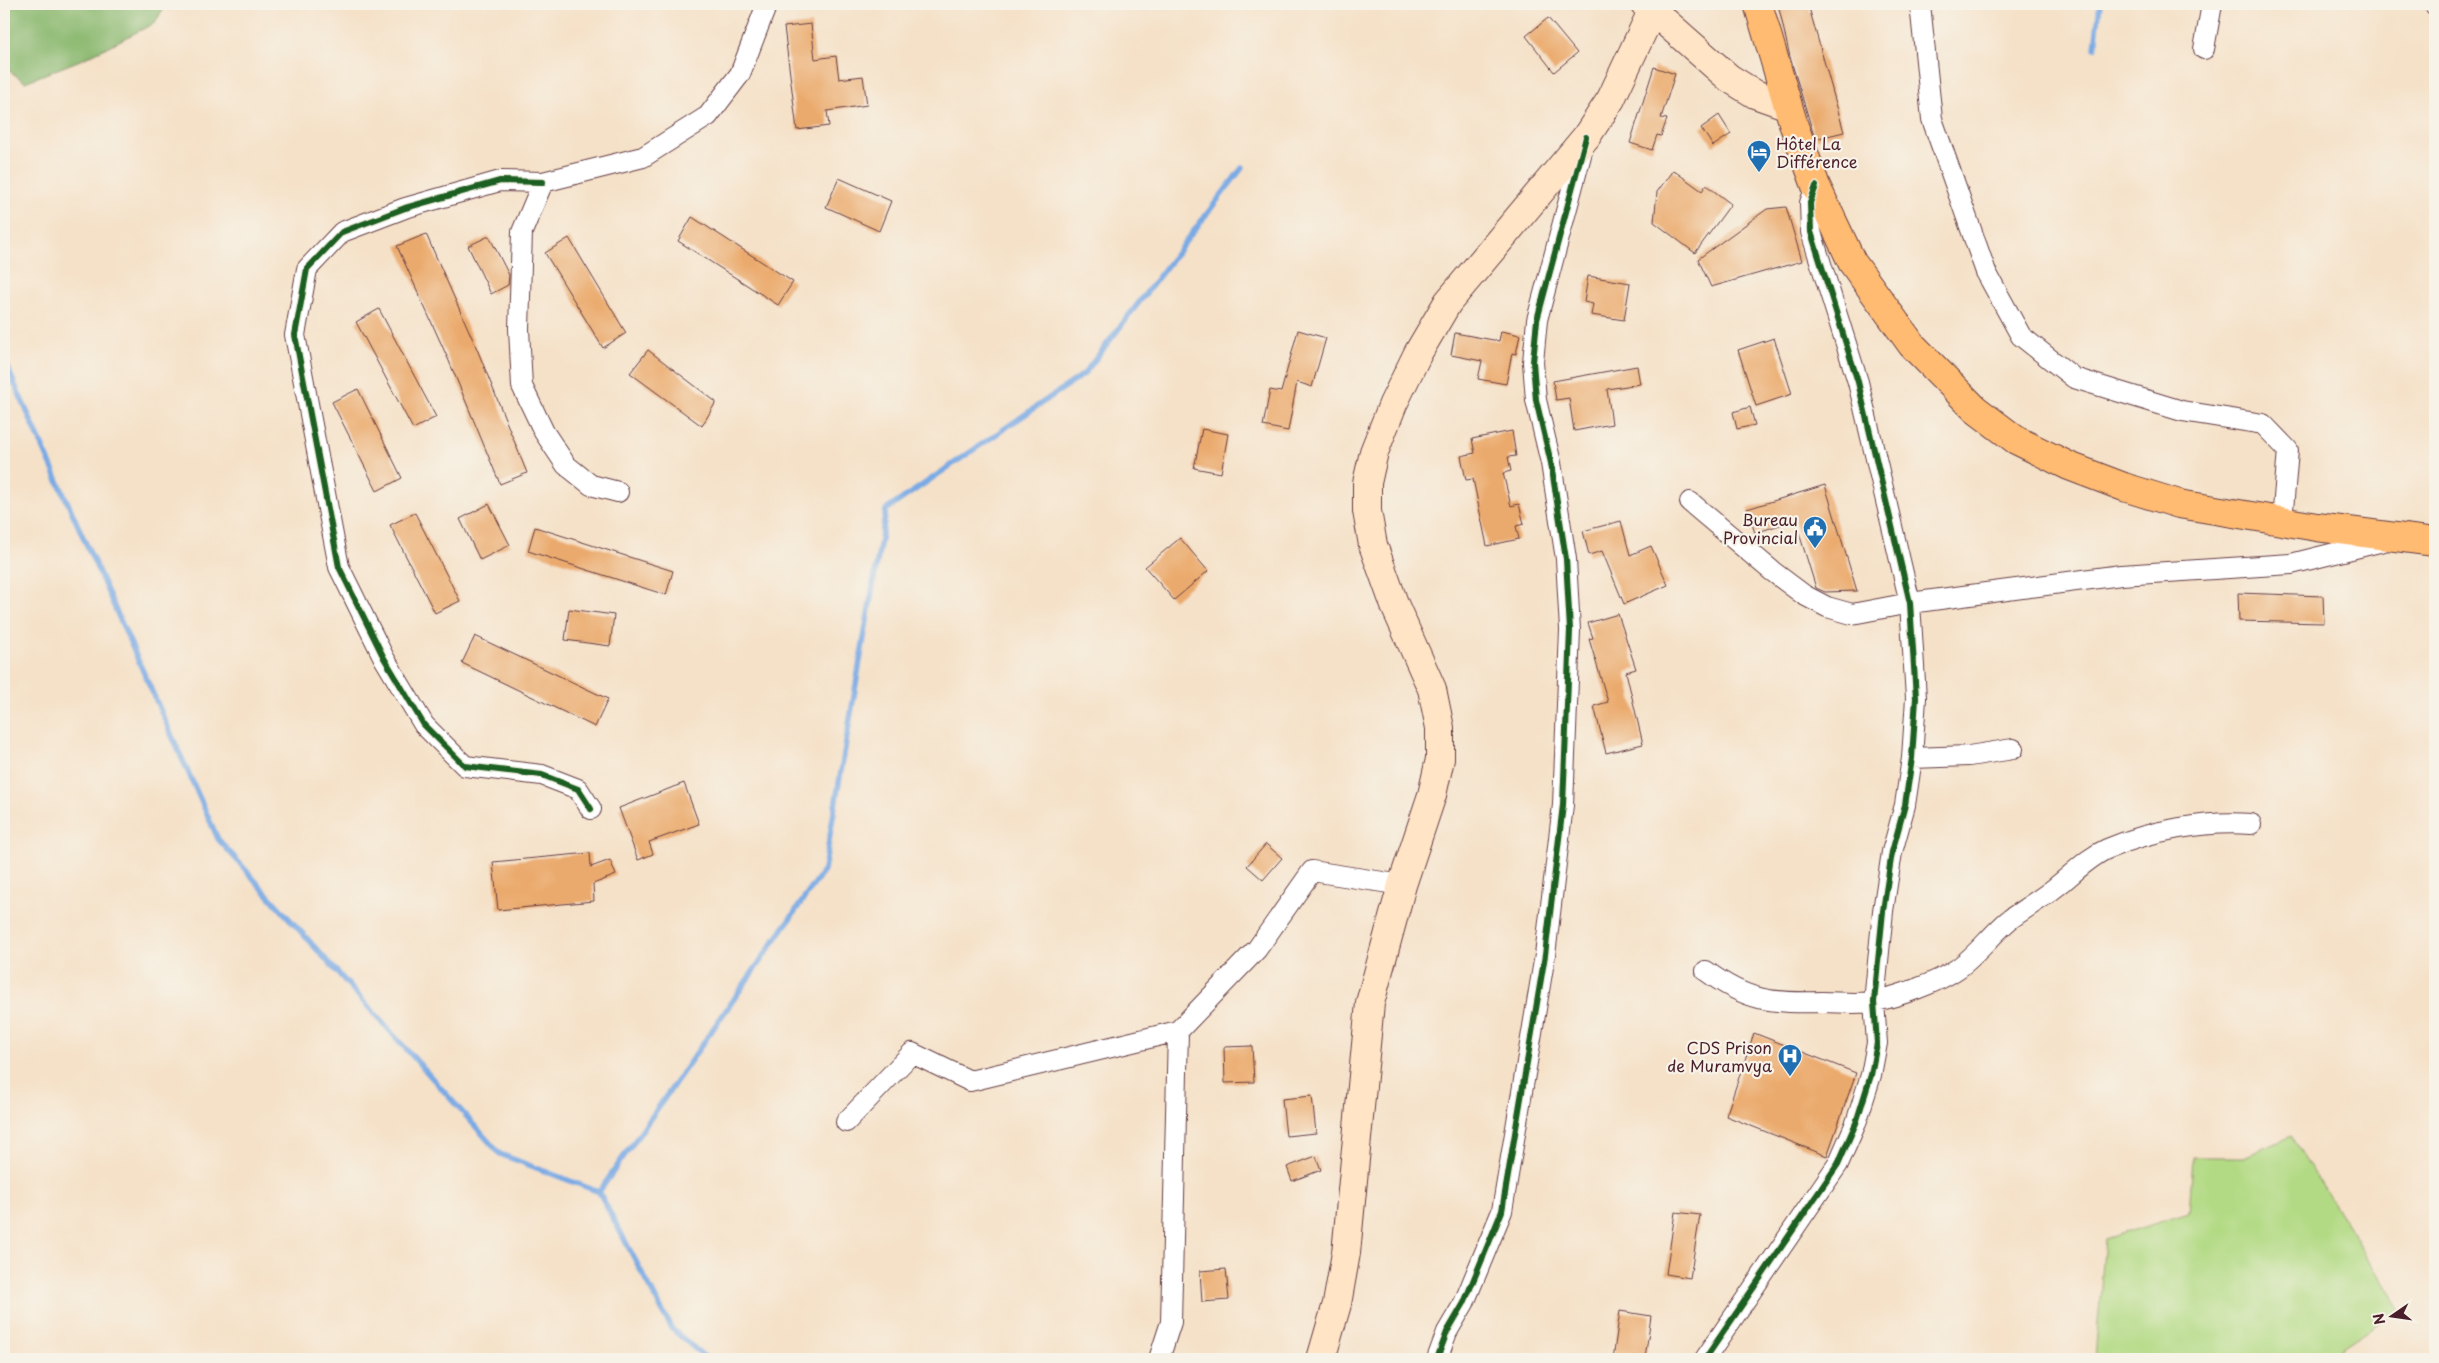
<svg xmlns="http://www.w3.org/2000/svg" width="2439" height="1363" font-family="'Playpen Sans',sans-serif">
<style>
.green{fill:#b2da84;stroke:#7e7c58}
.forest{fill:#8dba72;stroke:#6c6c4e}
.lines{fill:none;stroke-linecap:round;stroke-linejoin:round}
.stream{stroke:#7aaae4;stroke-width:5.5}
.building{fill:#ebaa6d}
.minor-casing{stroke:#643c43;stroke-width:22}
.secondary-casing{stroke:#643c43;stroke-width:30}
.primary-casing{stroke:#643c43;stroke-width:30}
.minor{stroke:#fff;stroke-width:20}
.secondary{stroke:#ffe4c6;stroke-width:28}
.primary{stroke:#ffbb71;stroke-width:28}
.cycleway-casing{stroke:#f7f3e8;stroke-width:9}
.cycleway{stroke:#1b5e20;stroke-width:6}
.labels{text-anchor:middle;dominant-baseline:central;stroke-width:4.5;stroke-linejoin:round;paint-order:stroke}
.poi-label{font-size:16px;fill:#4a1f2b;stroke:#f7f3e8;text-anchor:end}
</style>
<rect width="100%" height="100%" fill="#f7f3e8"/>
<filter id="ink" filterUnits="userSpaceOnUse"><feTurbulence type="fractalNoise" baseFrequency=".02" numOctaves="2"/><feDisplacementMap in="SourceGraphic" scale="10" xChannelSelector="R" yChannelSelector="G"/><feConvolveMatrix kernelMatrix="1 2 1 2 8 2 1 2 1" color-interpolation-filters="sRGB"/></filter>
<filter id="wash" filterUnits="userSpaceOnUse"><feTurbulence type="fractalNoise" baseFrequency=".0096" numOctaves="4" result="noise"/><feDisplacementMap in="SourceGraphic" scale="20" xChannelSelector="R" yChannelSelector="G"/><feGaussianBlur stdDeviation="1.12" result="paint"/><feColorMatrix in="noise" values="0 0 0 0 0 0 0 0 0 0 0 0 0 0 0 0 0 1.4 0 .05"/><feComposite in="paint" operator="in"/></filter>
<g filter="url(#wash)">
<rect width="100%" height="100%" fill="#f5e1c8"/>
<path class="green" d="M2291 1136 2400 1310 2339 1350 2341 1359H2095L2105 1239 2189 1213 2193 1157H2244Z"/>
<path class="forest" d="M4 4H166L155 23 83 59 25 82 4 67Z"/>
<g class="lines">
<path class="stream" d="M2095 48 2100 4
M4 360 218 839 500 1154 599 1192 672 1329 707 1359
M599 1192 824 870 886 510 1084 374 1242 168"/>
</g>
<g id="blocks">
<path class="building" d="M1778 4H1808L1844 132 1815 139 1790 57Z
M1548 18 1577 53 1554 72 1526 36Z
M811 24 815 59 836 56 839 79 863 76 867 105 827 111 829 126 797 130 784 27Z
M1654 67 1675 74 1661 118 1667 119 1661 136 1657 135 1652 150 1630 143Z
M1719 115 1731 134 1713 146 1701 128Z
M1673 170 1702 191 1706 185 1731 204 1695 253 1654 222 1657 192Z
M839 178 891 201 879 231 826 207Z
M1786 207 1802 261 1711 287 1698 259 1767 209Z
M692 217 793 282 778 305 678 241Z
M426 234 477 349 527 473 500 484 449 361 397 246Z
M489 236 509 275 508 285 491 294 468 246Z
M569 238 626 333 603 348 545 253Z
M1588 276 1630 283 1624 320 1591 315 1593 304 1584 302Z
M379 309 436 417 413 429 356 322Z
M1298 330 1326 338 1312 387 1297 382 1288 431 1263 426 1270 390 1281 392Z
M1501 331 1520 335 1516 354 1512 353 1506 384 1478 379 1482 361 1451 355 1455 333 1499 341Z
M1774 338 1792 394 1756 406 1738 350Z
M648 350 716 402 702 426 630 373Z
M1637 366 1640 384 1607 389 1612 424 1574 431 1569 398 1556 400 1553 381Z
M358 389 402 478 377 491 332 402Z
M1750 407 1755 425 1737 429 1733 412Z
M1202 429 1228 434 1221 473 1194 468Z
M1512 431 1516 456 1508 457 1511 471 1503 473 1511 506 1519 504 1524 524 1516 526 1519 539 1487 546 1473 479 1466 480 1461 456 1475 453 1472 439Z
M1825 485 1857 591 1825 592 1816 588 1795 520 1755 533 1747 509Z
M489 504 510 545 480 560 460 519Z
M415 513 460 601 435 613 390 525Z
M1621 521 1630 555 1651 546 1668 585 1624 604 1602 551 1589 555 1583 531Z
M535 527 673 571 666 595 528 551Z
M1180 538 1208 571 1174 600 1145 567Z
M2238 593 2323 596 2324 623 2239 621Z
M569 609 614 615 610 646 565 640Z
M1618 614 1636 669 1626 672 1643 744 1606 753 1594 706 1608 702 1589 639 1593 638 1588 623Z
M475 636 608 699 595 727 462 663Z
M684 783 699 824 649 842 653 854 638 860 619 808Z
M1266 844 1282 858 1263 880 1247 866Z
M590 853 591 867 610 860 616 875 593 884 594 901 498 910 493 862Z
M1754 1033 1856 1073 1827 1156 1726 1116Z
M1252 1046 1254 1082 1225 1083 1224 1047Z
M1312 1096 1316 1133 1286 1136 1282 1099Z
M1316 1156 1321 1170 1292 1181 1287 1167Z
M1675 1212 1700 1215 1690 1278 1666 1274Z
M1226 1269 1229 1300 1202 1302 1200 1271Z
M1620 1311 1651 1316 1645 1359H1613Z"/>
</g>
</g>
<g filter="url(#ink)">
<use href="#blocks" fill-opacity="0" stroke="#643c43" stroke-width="1"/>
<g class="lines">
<defs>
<path id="minor" d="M1920 4 1932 119 1986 272 2021 336 2074 378 2182 411 2263 424 2288 450 2282 522
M2434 4 2435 5
M2204 49 2212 4
M543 182 500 181 405 208 342 232 307 269 295 335 339 567 384 658 424 725 465 766 542 775 578 789 591 809
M618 492 591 485 566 465 544 432 522 386 519 329 522 232 543 182 643 157 708 116 740 74 767 4
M1690 502 1772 571 1804 595 1827 607 1852 614 1910 603 2121 575 2291 564 2387 540
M1912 758 1969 756 2013 749
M1706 971C1748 1002 1772 1003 1823 1002 1839 1002 1860 1005 1876 1001 1899 996 1937 983 1957 969 1976 956 1991 935 2009 920 2024 909 2041 899 2056 887 2073 874 2087 858 2107 849 2149 831 2207 820 2251 824
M846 1122 912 1053 970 1081 1178 1031
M1159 1359 1171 1322 1178 1031 1257 949 1312 871 1402 885
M1437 1359 1447 1332 1464 1303 1502 1211 1545 955 1563 805 1570 630 1566 559 1551 463 1536 400 1533 362 1537 320 1584 144
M1705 1359 1838 1164 1856 1123 1871 1075 1877 1043 1874 1002 1883 911 1892 852 1905 805 1912 758 1916 698 1910 603 1858 382 1811 232 1810 203 1816 186"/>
<path id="secondary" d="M1645 4 1729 78 1755 94 1786 105
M1321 1359 1337 1304 1346 1253 1370 1003 1402 885 1432 795 1440 759V728L1432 689 1395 606 1373 545 1367 511V483L1374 452 1393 404 1418 353 1448 302 1586 137 1611 99 1653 9"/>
<path id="primary" d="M1758 4 1794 126 1816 186 1852 262 1912 345 1975 409 2016 440 2069 466 2124 487 2179 504 2317 527 2435 542"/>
</defs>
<use href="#minor" class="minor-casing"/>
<use href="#secondary" class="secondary-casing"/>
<use href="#primary" class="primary-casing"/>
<use href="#minor" class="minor"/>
<use href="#secondary" class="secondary"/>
<use href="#primary" class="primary"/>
<defs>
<path id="cycleway" d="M543 182 500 181 405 208 342 232 307 269 295 335 339 567 384 658 424 725 465 766 542 775 578 789 591 809
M1437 1359 1447 1332 1464 1303 1502 1211 1545 955 1563 805 1570 630 1566 559 1551 463 1536 400 1533 362 1537 320 1586 137
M1705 1359 1838 1164 1856 1123 1871 1075 1877 1043 1874 1002 1883 911 1892 852 1905 805 1912 758 1916 698 1910 603 1858 382 1811 232 1810 203 1816 186"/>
</defs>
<use href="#cycleway" class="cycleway-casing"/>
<use href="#cycleway" class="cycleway"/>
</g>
</g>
<defs>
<symbol id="hotel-pin" viewBox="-11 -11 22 30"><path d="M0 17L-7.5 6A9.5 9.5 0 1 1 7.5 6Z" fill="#1f6fb2" stroke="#f7f3e8"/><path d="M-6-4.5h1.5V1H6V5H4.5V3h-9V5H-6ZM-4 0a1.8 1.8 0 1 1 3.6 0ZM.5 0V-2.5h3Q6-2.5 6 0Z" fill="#fff"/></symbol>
<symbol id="civic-pin" viewBox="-11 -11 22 30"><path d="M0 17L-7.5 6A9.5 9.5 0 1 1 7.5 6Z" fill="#1f6fb2" stroke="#f7f3e8"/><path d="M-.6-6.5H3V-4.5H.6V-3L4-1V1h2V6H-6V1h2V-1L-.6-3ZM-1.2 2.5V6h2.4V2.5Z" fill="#fff"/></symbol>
<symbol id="hospital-pin" viewBox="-11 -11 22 30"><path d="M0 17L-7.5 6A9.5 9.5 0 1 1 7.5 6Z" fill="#1f6fb2" stroke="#f7f3e8"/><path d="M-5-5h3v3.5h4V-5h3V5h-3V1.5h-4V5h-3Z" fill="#fff"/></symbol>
</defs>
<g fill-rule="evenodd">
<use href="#hotel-pin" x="1745" y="138" width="28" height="38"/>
<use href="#civic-pin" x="1801" y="514" width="28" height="38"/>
<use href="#hospital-pin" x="1776" y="1042" width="28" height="38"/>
</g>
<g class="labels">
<g class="poi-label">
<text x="1776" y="143" text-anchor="start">Hôtel La<tspan x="1776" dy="18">Différence</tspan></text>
<text x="1798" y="519">Bureau<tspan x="1798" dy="18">Provincial</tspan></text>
<text x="1772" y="1047">CDS Prison<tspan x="1772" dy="18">de Muramvya</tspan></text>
</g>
</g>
<rect width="2439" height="1363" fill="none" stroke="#f7f3e8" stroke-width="20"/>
<g transform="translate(2392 1316) rotate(257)" stroke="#f7f3e8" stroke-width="4" paint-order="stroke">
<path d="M0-4L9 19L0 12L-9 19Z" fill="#4a1f2b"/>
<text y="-8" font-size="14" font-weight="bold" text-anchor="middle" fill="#4a1f2b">N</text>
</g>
</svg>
